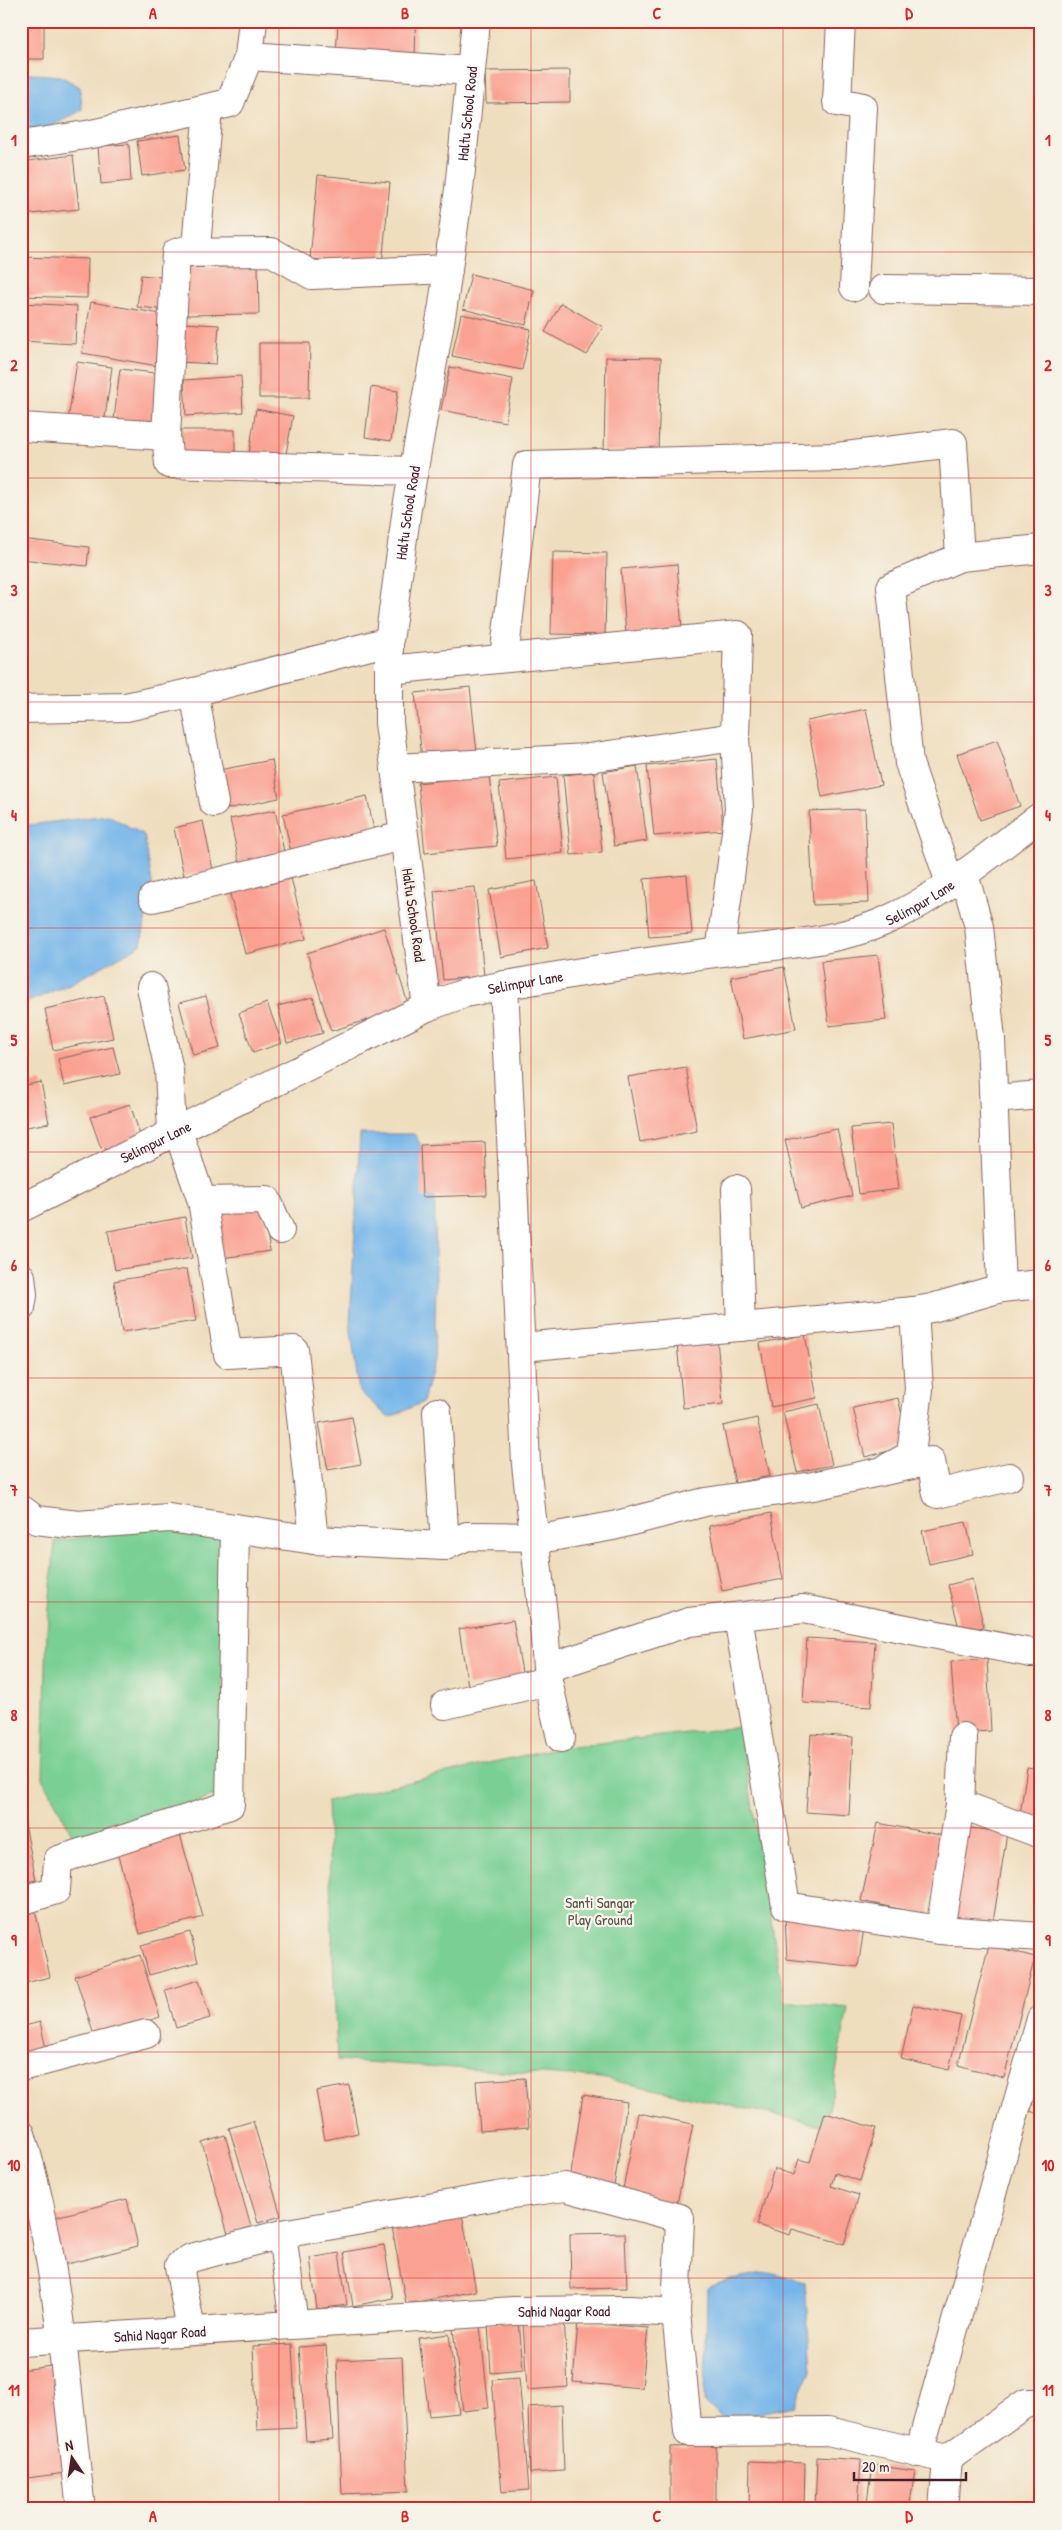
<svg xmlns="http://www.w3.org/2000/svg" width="1062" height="2530" font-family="'Patrick Hand',sans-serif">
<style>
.green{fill:#7ad094;stroke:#627860}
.water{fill:#75b5e9;stroke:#606a8a}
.building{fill:#faa192}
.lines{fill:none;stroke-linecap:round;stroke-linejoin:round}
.minor-casing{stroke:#84625e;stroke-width:30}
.minor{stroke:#fff;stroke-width:28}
.grid{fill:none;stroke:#d62828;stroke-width:1;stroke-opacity:0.55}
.labels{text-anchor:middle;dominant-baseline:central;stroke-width:4.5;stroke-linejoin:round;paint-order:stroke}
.street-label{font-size:15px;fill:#4a1f2b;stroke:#f7f3e8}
.park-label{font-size:15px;fill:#58544a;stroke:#f7f3e8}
.neatline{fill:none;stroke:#d62828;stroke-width:2}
.grid-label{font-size:16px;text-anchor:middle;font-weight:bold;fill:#d62828}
</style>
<rect width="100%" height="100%" fill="#f7f3e8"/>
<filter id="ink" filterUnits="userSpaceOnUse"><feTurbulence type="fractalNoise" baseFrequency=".02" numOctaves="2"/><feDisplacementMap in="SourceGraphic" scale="10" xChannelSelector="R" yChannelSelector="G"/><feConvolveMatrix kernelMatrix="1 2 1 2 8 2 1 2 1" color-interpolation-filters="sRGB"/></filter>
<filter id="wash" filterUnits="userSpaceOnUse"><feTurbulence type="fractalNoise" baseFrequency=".0096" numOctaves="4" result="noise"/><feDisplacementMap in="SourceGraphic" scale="20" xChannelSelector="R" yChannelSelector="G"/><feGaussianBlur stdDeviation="1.12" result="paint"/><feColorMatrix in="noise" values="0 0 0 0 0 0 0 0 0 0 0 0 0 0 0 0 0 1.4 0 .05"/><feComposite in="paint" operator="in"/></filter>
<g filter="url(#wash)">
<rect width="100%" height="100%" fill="#efdebe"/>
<path class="green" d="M176 1525 224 1535 223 1793 77 1844 43 1778 47 1630 55 1541Z
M740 1727 784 2001 848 2008 826 2126 601 2078 337 2060 327 1801 555 1748Z"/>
<path class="water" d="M21 73 60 76 80 87 82 110 47 129 21 130Z
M108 815 144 835 152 882 141 945 72 983 21 1005V826Z
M360 1134H414L434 1166 436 1286 434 1360 423 1402 389 1418 359 1391 350 1324Z
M769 2272 805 2282 811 2370 795 2406 723 2420 705 2402 707 2288 731 2279Z"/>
<g id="blocks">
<path class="building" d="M21 21H44V59H21Z
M338 21H416L415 57 336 56Z
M570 70V102L486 103 485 71Z
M180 135 185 170 142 176 137 141Z
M129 144 131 181 101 184 98 146Z
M73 155 79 209 21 215V162Z
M318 175 390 182 382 265 310 259Z
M21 257 88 259 87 298 21 296Z
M258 266 259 314 182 315 181 268Z
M471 274 534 290 526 325 463 309Z
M141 275 172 278 168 310 137 307Z
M91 302 173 316 164 367 82 353Z
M21 303 77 306 75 344 21 341Z
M561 303 603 327 587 355 545 332Z
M461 314 531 329 522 370 452 356Z
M181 323 219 325 216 364 179 362Z
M259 343H310L309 398H259Z
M606 357 661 358 658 452 604 451Z
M77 362 112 367 104 425 68 420Z
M450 367 513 379 505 422 441 410Z
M120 369 164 374 158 433 113 428Z
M241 376 243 412 186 416 184 380Z
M371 387 398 391 391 441 365 437Z
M256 409 293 416 285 459 249 453Z
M172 430H235V458L172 459Z
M21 539 89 547 87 566 21 559Z
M553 552 607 553 605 635 551 634Z
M677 564 682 629 626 634 621 569Z
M470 687 477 753 422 759 415 693Z
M866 709 881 785 822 797 807 721Z
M997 740 1020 806 980 820 957 754Z
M717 759 723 830 654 836 647 766Z
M272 760 279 798 227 809 219 770Z
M637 766 647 841 614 846 603 772Z
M594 772 602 852 571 855 563 775Z
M489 775 497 846 425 853 418 783Z
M556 777 563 853 506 859 499 783Z
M367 796 375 835 291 852 283 814Z
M865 809 869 903 813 905 809 811Z
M275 810 285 856 240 866 230 819Z
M203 821 213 870 184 876 174 828Z
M290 874 306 939 245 954 229 890Z
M687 875 692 934 649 937 644 879Z
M536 881 548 948 501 957 489 890Z
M475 887 484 976 443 980 434 891Z
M384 928 409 1007 331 1031 307 953Z
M878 955 886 1020 829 1026 821 961Z
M784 967 796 1029 743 1039 731 977Z
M104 996 113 1038 53 1050 45 1009Z
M206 996 220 1048 193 1055 179 1003Z
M313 997 323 1033 287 1043 278 1006Z
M267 1003 282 1043 253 1053 239 1013Z
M113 1047 120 1074 64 1086 58 1059Z
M686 1067 697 1131 640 1142 628 1077Z
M41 1082 49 1123 21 1128V1086Z
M130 1104 140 1135 128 1139 131 1151 108 1158 105 1147 101 1148 90 1117Z
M891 1124 899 1189 859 1194 851 1128Z
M837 1129 852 1196 801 1208 785 1140Z
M485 1142 487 1195 422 1197 420 1145Z
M263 1208 270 1251 215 1259 209 1216Z
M185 1217 192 1258 115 1270 108 1231Z
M187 1269 196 1321 122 1332 114 1281Z
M805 1335 817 1398 771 1407 760 1343Z
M717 1339 723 1404 683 1408 677 1343Z
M898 1398 909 1446 865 1457 853 1408Z
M819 1404 832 1465 797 1472 783 1412Z
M352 1417 361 1464 328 1470 319 1423Z
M757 1418 770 1476 735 1483 723 1426Z
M771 1513 783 1579 722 1591 709 1526Z
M966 1522 973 1554 929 1564 922 1531Z
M972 1579 984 1627 960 1632 948 1585Z
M513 1620 523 1678 468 1686 459 1629Z
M807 1638 875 1642 871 1707 803 1703Z
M987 1659 991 1731 956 1733 951 1662Z
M811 1734 853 1737 849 1815 806 1812Z
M1027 1768 1041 1770V1824L1019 1821Z
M21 1814H23L36 1880 21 1883Z
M878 1823 945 1836 928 1915 861 1901Z
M965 1827 1007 1833 992 1929 950 1923Z
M180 1834 203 1917 140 1934 117 1852Z
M35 1910 50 1977 21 1984V1913Z
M785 1916 864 1928 858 1967 787 1959Z
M190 1932 198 1962 149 1975 141 1945Z
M989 1945 1035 1957 1004 2078 958 2065Z
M140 1955 160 2017 95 2038 75 1976Z
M199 1980 210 2018 176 2028 165 1990Z
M913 2005 961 2016 949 2070 901 2059Z
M40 2022 47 2053 21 2059V2027Z
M525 2078 529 2127 480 2131 476 2081Z
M1041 2079V2115L1030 2111Z
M349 2085 358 2133 325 2140 316 2091Z
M583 2095 627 2102 614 2186 570 2180Z
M638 2113 693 2124 676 2209 621 2199Z
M825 2113 876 2128 860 2181 835 2173 831 2186 859 2195 844 2244 792 2229 790 2235 757 2225 774 2169 794 2175 799 2159 810 2162Z
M253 2121 281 2216 258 2223 229 2128Z
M225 2135 251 2227 228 2234 202 2142Z
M127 2199 138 2246 59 2266 47 2219Z
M462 2214 476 2291 406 2304 392 2227Z
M625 2233 627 2288 571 2289 570 2234Z
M384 2245 393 2298 353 2306 344 2252Z
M21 2253 27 2278 21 2279Z
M339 2253 347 2305 317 2309 310 2258Z
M564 2318 568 2387 527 2390 523 2321Z
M519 2321 523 2370 491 2373 488 2323Z
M578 2322 648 2328 642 2388 573 2382Z
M480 2326 489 2408 463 2411 453 2329Z
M449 2334 459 2413 429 2416 419 2338Z
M292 2344 296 2428 257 2430 253 2346Z
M326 2345 333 2439 306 2441 299 2347Z
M402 2357 408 2491 342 2494 337 2360Z
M59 2365 73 2472 27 2478 21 2436V2370Z
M519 2378 529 2490 502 2492 492 2380Z
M562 2405 564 2471 530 2473 528 2407Z
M716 2446V2509H670V2447Z
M817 2457 861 2460 858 2509H815Z
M750 2461 805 2463 804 2509H749Z
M872 2465 915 2471 909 2509H866Z"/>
</g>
</g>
<g filter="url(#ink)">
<use href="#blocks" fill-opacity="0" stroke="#84625e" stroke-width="1"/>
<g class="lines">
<defs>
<g id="minor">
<path d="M841 21 837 102 863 107 854 287"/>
<path d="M249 56 253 21"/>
<path d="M21 145 92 134 230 103 249 56 471 71"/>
<path d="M178 253 272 252 312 275 448 269"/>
<path d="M883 289 1041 291"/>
<path d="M21 427 166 436 169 464 414 471"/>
<path d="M166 436 176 253 196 247 208 108"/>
<path d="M504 658 527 465 837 457 953 443 960 557 1041 549"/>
<path d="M389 670 738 635 735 737 739 809 720 952"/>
<path d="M194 692 214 803"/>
<path d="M21 709 126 707 194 692 389 641"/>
<path d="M395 768 588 758 735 737"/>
<path d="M964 874 979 927 991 1039 1001 1288 1041 1284"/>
<path d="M950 883 909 763 891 587 960 557"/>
<path d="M153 898 403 836"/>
<path d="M504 985 526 1464 544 1624 548 1681 561 1738"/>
<path d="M151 987 169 1070 172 1132"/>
<path id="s1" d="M427 1007 389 723V641L407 508 443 305 459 189 476 21"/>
<path d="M994 1099 1041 1095"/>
<path d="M177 1129 202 1201 228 1354 294 1350 314 1540"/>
<path d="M736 1189 741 1327"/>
<path d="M202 1201 267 1200 280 1230"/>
<path id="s2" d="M21 1208 427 1007 465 993C550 976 636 963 722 952 775 945 835 943 885 921 942 896 991 853 1041 816"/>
<path d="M21 1277 23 1295 21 1307"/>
<path d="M522 1347 914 1311 932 1308 1001 1288"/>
<path d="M437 1412 445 1546"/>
<path d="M887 1468 911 1455 919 1389 914 1311"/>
<path d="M21 1509 36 1520 78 1525 169 1518 314 1540 445 1546 467 1536 551 1537 613 1526 705 1502 813 1486 931 1461 937 1494 1009 1477"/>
<path d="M738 1617 786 1906 940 1930 1041 1937"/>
<path d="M547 1668 689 1622 803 1609 1031 1653 1041 1652"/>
<path d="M445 1705 548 1681"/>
<path d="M960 1804 1041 1834"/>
<path d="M21 1901 56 1890 58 1860 230 1805 235 1528"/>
<path d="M940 1930 960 1804 963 1737"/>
<path d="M21 2067 146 2034"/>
<path d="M21 2134C58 2255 66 2383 81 2509"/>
<path d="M282 2234 294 2324"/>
<path d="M191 2330 179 2266 191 2258 282 2234 497 2196 565 2187 680 2218 676 2313"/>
<path id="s3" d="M21 2342 514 2311 630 2310 676 2313 688 2432 828 2431 947 2459 943 2509"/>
<path d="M919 2453 1041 2019"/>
<path d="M947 2459 1026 2403H1041"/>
</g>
</defs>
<use href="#minor" class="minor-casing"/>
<use href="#minor" class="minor"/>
</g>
</g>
<path class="grid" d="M279 21V2509M531 21V2509M783 21V2509M21 252H1041M21 478H1041M21 702H1041M21 928H1041M21 1152H1041M21 1378H1041M21 1602H1041M21 1828H1041M21 2052H1041M21 2278H1041"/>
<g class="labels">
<g class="street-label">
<text stroke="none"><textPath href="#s1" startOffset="902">Haltu School Road</textPath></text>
<text stroke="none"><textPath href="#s1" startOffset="498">Haltu School Road</textPath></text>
<text stroke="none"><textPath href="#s2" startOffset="960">Selimpur Lane</textPath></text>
<text transform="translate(414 915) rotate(82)">Haltu School Road</text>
<text stroke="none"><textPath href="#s2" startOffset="555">Selimpur Lane</textPath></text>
<text stroke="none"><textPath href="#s2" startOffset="150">Selimpur Lane</textPath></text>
<text stroke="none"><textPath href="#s3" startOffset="544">Sahid Nagar Road</textPath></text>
<text stroke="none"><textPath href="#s3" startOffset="139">Sahid Nagar Road</textPath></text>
</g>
<g class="park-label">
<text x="600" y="1902">Santi Sangar<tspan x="600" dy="17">Play Ground</tspan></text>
</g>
</g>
<rect width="1062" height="2530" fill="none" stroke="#f7f3e8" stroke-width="55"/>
<g transform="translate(72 2458) rotate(347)" stroke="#f7f3e8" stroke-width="4" paint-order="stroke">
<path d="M0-4L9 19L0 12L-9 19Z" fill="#4a1f2b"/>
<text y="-8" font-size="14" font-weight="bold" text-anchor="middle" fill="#4a1f2b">N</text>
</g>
<path d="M854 2472v8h112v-8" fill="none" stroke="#4a1f2b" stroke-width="2.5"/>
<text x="862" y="2472" font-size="15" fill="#4a1f2b" stroke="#f7f3e8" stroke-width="4" paint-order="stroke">20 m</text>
<rect x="28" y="28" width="1006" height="2474" class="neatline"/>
<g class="grid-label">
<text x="153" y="19">A</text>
<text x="405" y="19">B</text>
<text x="657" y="19">C</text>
<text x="909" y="19">D</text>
<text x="14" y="146">1</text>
<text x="1048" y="146">1</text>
<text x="14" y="371">2</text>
<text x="1048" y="371">2</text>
<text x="14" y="596">3</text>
<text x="1048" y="596">3</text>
<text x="14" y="821">4</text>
<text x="1048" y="821">4</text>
<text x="14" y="1046">5</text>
<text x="1048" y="1046">5</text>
<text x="14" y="1271">6</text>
<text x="1048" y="1271">6</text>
<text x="14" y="1496">7</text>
<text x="1048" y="1496">7</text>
<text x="14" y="1721">8</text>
<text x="1048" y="1721">8</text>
<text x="14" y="1946">9</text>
<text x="1048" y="1946">9</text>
<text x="14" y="2171">10</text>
<text x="1048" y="2171">10</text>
<text x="14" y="2396">11</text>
<text x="1048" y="2396">11</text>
<text x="153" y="2522">A</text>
<text x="405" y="2522">B</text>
<text x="657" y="2522">C</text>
<text x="909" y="2522">D</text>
</g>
</svg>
